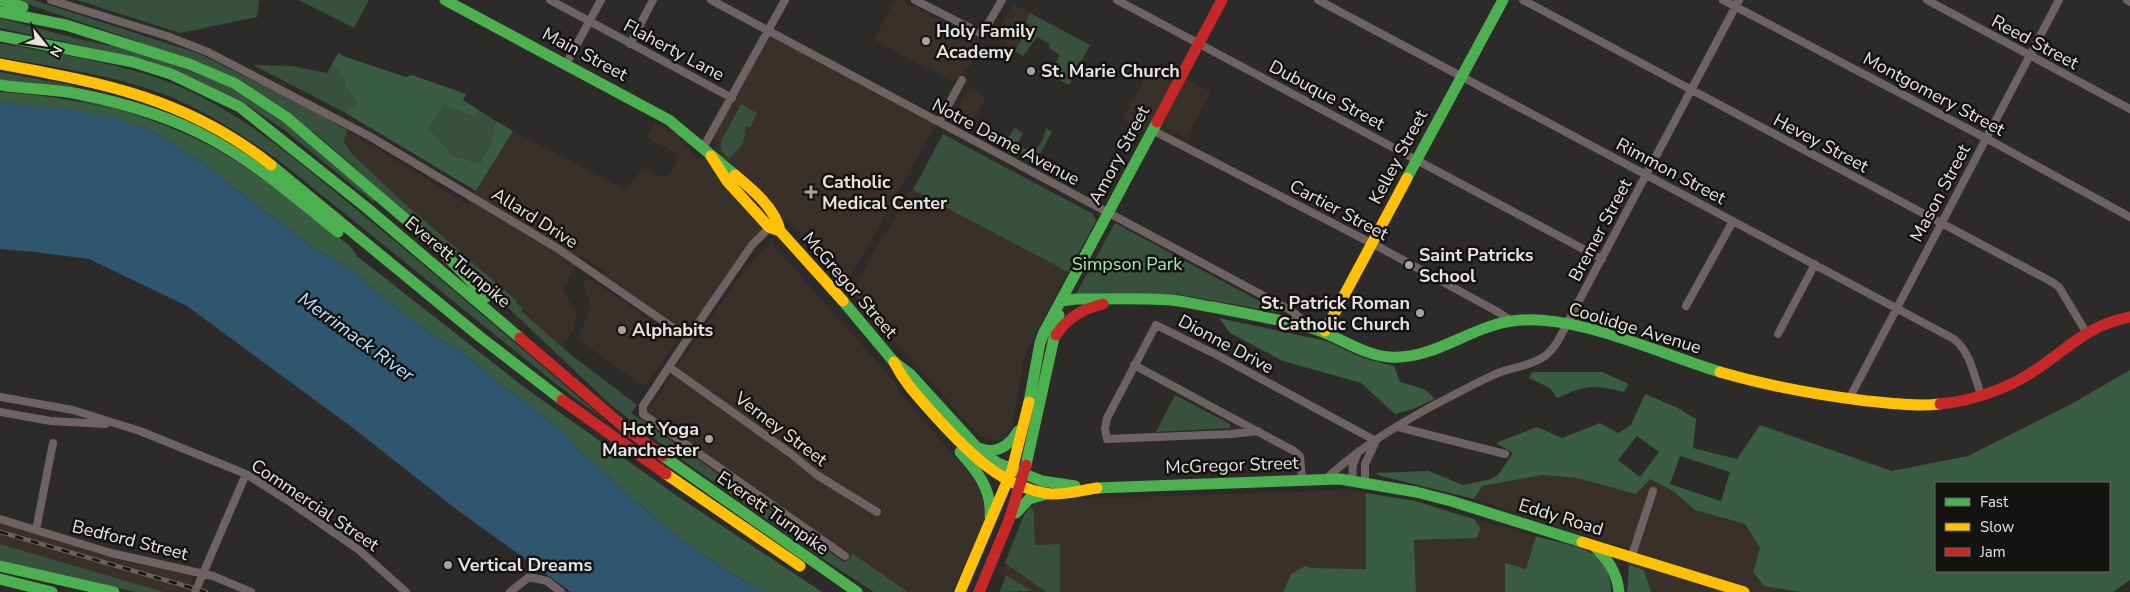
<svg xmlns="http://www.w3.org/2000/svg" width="2130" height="592" font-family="'Nunito Sans',sans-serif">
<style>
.built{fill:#393029}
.green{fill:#38503e}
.forest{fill:#395c42;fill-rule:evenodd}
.water{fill:#30566f}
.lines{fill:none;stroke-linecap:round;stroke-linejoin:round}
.street{stroke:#6f6264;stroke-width:8}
.fast{stroke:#4caf50;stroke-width:11}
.slow{stroke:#ffc107;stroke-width:11}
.jam{stroke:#c62828;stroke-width:11}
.rail-casing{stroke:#686260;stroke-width:4.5}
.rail{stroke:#151312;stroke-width:2.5;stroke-dasharray:8;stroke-linecap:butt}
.poi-dot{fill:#a5a3a1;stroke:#151312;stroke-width:2}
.labels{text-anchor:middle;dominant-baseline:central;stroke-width:5;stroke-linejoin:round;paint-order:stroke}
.poi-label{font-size:18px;font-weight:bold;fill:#e6e3e1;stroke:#151312;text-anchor:start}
.street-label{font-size:18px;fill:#e6e3e1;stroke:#151312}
.park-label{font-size:18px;fill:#a4e6b4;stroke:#151312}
.water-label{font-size:19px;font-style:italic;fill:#b8e0fd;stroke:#151312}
</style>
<rect width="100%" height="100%" fill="#2d2b29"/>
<path class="built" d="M895 0H901L978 41 979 47 970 66 953 82 874 40Z
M1013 4 1090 45 1069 85 1049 74 1060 55 1049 48 1050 44 1037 37 1023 56 1015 51 1010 61 1007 59 1004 49 1007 44 995 37Z
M768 30 937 122 853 273 845 284 787 219 767 225 688 338 601 276 604 271 582 256 563 289 576 313 574 329 561 346 520 311 516 303 517 301 402 201 351 153 344 142 347 130 468 205 513 131 626 190 642 169 654 175 668 177 680 155 647 138 655 122 675 133 699 161 711 156 716 145 713 134Z
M1149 70 1172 83 1177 74 1211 92 1186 138 1165 127 1157 138 1123 119Z
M969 88 986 97 978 111 980 113 977 118 975 117 969 128 952 119Z
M911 189 1068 272 1025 354 1012 426 1005 437 996 441 986 439 971 427 855 296 856 285 883 234 886 235Z
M771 242 898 386 896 388 982 488 987 506 984 524 952 592H886L641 420 732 287 758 254Z
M584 280H593L677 341 644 387 578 339 591 306 586 290 583 287Z
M1542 475 1577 478 1636 493 1650 479 1673 491 1695 510 1744 524 1760 548 1753 572 1764 586 1800 592H1651L1644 570 1629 565V549L1474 499 1482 486Z
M1350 490 1366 493V569L1308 567 1291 574 1283 592H1060L1059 545 1035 546 1034 512 1030 507 1047 500Z
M1474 519 1536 536 1526 569 1505 564V592H1416L1414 540 1476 538 1480 528Z
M0 523 123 561 190 575 193 578 192 581 189 592H164L0 544Z
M1005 563 1046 592H1033L1000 572Z"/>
<path class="green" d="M15 0H34L200 54 306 107 347 130 344 142 351 153 402 201 517 301 516 303 523 308 521 311 570 354 637 405 631 413 845 563 853 554 908 592H874L817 555 674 454 611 405 429 233 314 132 137 41Z
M77 0H259L257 17 180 33Z
M299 0H369L354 28Z
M1030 13 1090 45 1069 85 1049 74 1060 55 1049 48 1050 44 1037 37 1023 56 1015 51 1030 24 1026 22Z
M0 18 78 39 136 51 222 83 286 120 375 199 373 202 283 129 241 101 147 60 0 28Z
M0 43C61 55 126 63 183 88 250 118 306 168 362 214 445 282 526 352 607 422L551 380 277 159C243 136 209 113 171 97 117 75 57 68 0 57Z
M332 64 344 78 345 86 359 104 344 112 253 65 292 66 327 73Z
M0 72 70 85 208 134 0 80Z
M741 104 757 113 750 128 747 126 744 132 746 134 742 142 744 143 729 159 721 150V141Z
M444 105 474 115 480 111 496 121 490 146 480 163 453 156 429 128Z
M1014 128 1023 133 1017 145 1029 151 1030 149 1035 151 1043 139 1046 128 1052 132 1036 161 1005 145Z
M943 134 1093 214 1096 221 1068 272 913 190Z
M1115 223 1281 313 1176 294 1075 296Z
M1175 395 1230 424V428L1156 432Z
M1030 507 1034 511 1035 545 1060 544V592H1046L1005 563 1024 515Z
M0 544 164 592H135L0 561Z
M1006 575 1032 591 1000 592Z"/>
<path class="forest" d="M338 53 346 57 406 77 412 75 466 94 463 100 480 111 474 116 444 105 429 128 453 156 480 163 490 146 496 121 513 131 476 191 344 112 358 104 345 86 344 78 332 64Z
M0 92C77 97 154 113 221 152 267 179 308 215 350 246L358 257 524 387 680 498 822 592H763L714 562 670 531 580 451 560 429 502 385 466 355 408 318 354 271 311 246 196 158 147 128 61 107H33L0 102Z
M1219 318 1326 341 1363 358 1394 366 1400 382 1424 389 1435 399 1413 409 1395 414 1361 383 1283 361 1230 333Z
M2130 370V580L2113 592H1800L1764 586 1753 572 1760 548 1745 524 1695 510 1673 491 1650 479 1636 494 1577 478 1542 475 1482 486 1474 499 1381 476 1375 473 1429 471 1463 485 1491 479 1498 475 1513 453 1496 443 1537 427 1562 438 1600 423 1618 433 1631 425 1645 394 1678 408 1696 419 1693 448 1737 459 1760 425 1892 471 1968 456 2075 402ZM1637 436 1659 452 1640 477 1618 460ZM1680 456 1730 472 1721 501 1670 484ZM1936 483H2109V571H1936Z
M1532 372H1602L1629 384 1624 392C1593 384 1586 385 1557 398L1550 388 1529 378Z
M1366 493 1415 501 1474 519 1480 528 1477 538 1414 540 1416 592H1283L1291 574 1305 566 1312 568 1366 569Z
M1536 536C1552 541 1588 547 1600 559 1608 567 1611 581 1611 592H1505V563L1526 569Z
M1629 565 1644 570 1651 592H1627Z"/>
<path class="water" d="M0 102 33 107H61L116 119 147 128 196 158 311 246 354 271 408 318 466 355 502 385 560 429 580 451 670 531 714 562 763 592H571L456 509 353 428 187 306 89 259 35 252 0 249Z"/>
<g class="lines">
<path class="street" d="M51 0 167 36 208 52 371 137 557 248 688 338 643 406V414L845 556
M550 0 732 98
M711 0 1292 311 1311 328
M915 0 982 34 1002 0
M1117 0 1602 259
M1318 0 1954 339C1971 353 1974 376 1981 395
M1523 0 2052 282 2059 287 2086 332
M1723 0 1993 142 2130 217
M1927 0 2130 109
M2127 0 2130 2
M630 44 653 0
M566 64 601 0
M939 122 962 80
M1152 130 1379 247 1498 312 1510 320
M703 148 785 0
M1686 306 1733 221
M1778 334 1815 264
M688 338 752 245 772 225
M1134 365 1294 451 1300 456 1302 479
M669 367 790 453 817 475 877 512
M0 397 73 410 140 431 246 474 290 502 359 550 406 592
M1849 399 2059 0
M0 412 51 421 105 424
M1398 427 1505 454
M1258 431 1231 434 1107 439 1105 429 1107 418 1156 325 1219 356 1376 441
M1326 479C1370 437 1436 403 1491 376 1508 367 1530 367 1545 356 1558 346 1564 328 1572 314L1739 0
M1352 480 1353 464 1357 455
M1365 482V464L1375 443
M0 519 111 553 213 576 251 592
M36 530 53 443
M1631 558 1653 491
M195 592 246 474
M510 592 529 577 547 581 561 592"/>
<path class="fast" d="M0 0 23 7
M445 0 669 120 735 175
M0 12 66 25 189 64 234 83 286 117 437 246 486 297
M0 36 133 62 171 74 240 107 367 208 520 338
M0 85C26 89 53 89 79 94 124 103 169 116 209 138 256 163 297 199 338 232
M271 165 479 336 562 400
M1407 178 1503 0
M843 301 894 362 910 374 981 452 998 463 1042 481 1075 486
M1062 301 1076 299C1107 299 1139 298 1171 300 1184 301 1198 305 1212 307 1244 313 1276 319 1308 327 1336 334 1361 355 1390 357 1434 360 1469 327 1512 321 1573 312 1660 354 1720 372
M1029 402 1040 343 1044 332 1157 122
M979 448C996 455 1009 446 1018 431
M960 452C977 471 992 489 990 516
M663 456 857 592
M1026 465 1059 315
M1097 488 1340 479 1416 492 1451 501 1582 542
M1016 513 1029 499 1047 494
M1594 546C1608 560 1617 572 1619 592
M0 566 114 592
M0 579 52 592"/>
<path class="slow" d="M0 64C103 83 186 98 271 165
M711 156 727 181 769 227 780 231 843 301
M735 175C752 189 776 209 780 231
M1325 331 1407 178
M894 362C905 384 919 398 936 417 967 451 1002 488 1051 494 1065 495 1083 490 1097 488
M1720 372C1768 386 1817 395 1867 401 1891 403 1916 407 1940 404
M666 474 800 566
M1582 542 1744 592
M960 592 1012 470 1029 402"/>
<path class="jam" d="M1157 122 1222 0
M1056 335C1068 317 1083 309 1103 304
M520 338 624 427 663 456
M562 400 666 474
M1940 404C1972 401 2007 389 2034 371 2069 348 2086 326 2130 317
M979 592 1009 520 1026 465"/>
<defs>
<path id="rail" d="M0 532 206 592"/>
</defs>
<use href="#rail" class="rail-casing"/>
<use href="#rail" class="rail"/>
</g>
<g class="poi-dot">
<circle cx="926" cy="41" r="5"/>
<circle cx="1031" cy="71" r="5"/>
<path d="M808.5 184.5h5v5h5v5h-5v5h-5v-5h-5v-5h5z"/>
<circle cx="1409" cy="265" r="5"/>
<circle cx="1420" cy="313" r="5"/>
<circle cx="622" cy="330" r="5"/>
<circle cx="709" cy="439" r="5"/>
<circle cx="448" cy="565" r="5"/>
</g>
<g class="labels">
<g class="poi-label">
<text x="936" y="31">Holy Family<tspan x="936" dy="21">Academy</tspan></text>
<text x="1041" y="71">St. Marie Church</text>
<text x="822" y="182">Catholic<tspan x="822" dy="21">Medical Center</tspan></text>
<text x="1419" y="255">Saint Patricks<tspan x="1419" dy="21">School</tspan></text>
<text x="1410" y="303" text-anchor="end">St. Patrick Roman<tspan x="1410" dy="21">Catholic Church</tspan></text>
<text x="632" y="330">Alphabits</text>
<text x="699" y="429" text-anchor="end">Hot Yoga<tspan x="699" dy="21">Manchester</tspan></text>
<text x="458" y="565">Vertical Dreams</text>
</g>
<g class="street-label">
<text transform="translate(2035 42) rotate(28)">Reed Street</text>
<text transform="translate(674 50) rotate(28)">Flaherty Lane</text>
<text transform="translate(585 54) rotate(28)">Main Street</text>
<text transform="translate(1934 94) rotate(28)">Montgomery Street</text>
<text transform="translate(1327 95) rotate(28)">Dubuque Street</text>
<text transform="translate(1006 142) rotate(28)">Notre Dame Avenue</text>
<text transform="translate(1821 143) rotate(28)">Hevey Street</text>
<text transform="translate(1119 155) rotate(-62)">Amory Street</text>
<text transform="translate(1398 157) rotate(-62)">Kelley Street</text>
<text transform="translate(1671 171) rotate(28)">Rimmon Street</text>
<text transform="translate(1940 193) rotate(-62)">Mason Street</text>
<text transform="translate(1339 210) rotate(28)">Cartier Street</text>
<text transform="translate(535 218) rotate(32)">Allard Drive</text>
<text transform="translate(1600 230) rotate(-62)">Bremer Street</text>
<text transform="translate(458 262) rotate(40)">Everett Turnpike</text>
<text transform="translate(850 285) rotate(49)">McGregor Street</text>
<text transform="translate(1635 328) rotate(17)">Coolidge Avenue</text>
<text transform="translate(1226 344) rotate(28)">Dionne Drive</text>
<text transform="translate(781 429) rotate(37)">Verney Street</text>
<text transform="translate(1232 465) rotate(-2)">McGregor Street</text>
<text transform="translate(315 505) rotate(34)">Commercial Street</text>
<text transform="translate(773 513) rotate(35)">Everett Turnpike</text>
<text transform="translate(1561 517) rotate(17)">Eddy Road</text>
<text transform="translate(130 540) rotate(14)">Bedford Street</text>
</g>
<g class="park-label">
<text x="1127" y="264">Simpson Park</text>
</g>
<g class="water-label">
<text transform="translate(356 337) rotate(36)">Merrimack River</text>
</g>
</g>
<rect x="1935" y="482" width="175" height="90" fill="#151312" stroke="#696665"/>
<rect x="1945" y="498" width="25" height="8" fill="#4caf50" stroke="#696665"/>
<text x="1980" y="507" font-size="15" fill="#e6e3e1">Fast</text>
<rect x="1945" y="523" width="25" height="8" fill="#ffc107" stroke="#696665"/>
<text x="1980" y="532" font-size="15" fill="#e6e3e1">Slow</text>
<rect x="1945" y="548" width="25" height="8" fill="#c62828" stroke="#696665"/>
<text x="1980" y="557" font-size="15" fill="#e6e3e1">Jam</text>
<g transform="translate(45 45) rotate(120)" stroke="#151312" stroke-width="4" paint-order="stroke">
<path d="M0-4L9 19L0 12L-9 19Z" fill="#e6e3e1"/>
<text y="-8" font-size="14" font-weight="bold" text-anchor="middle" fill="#e6e3e1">N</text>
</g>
</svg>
